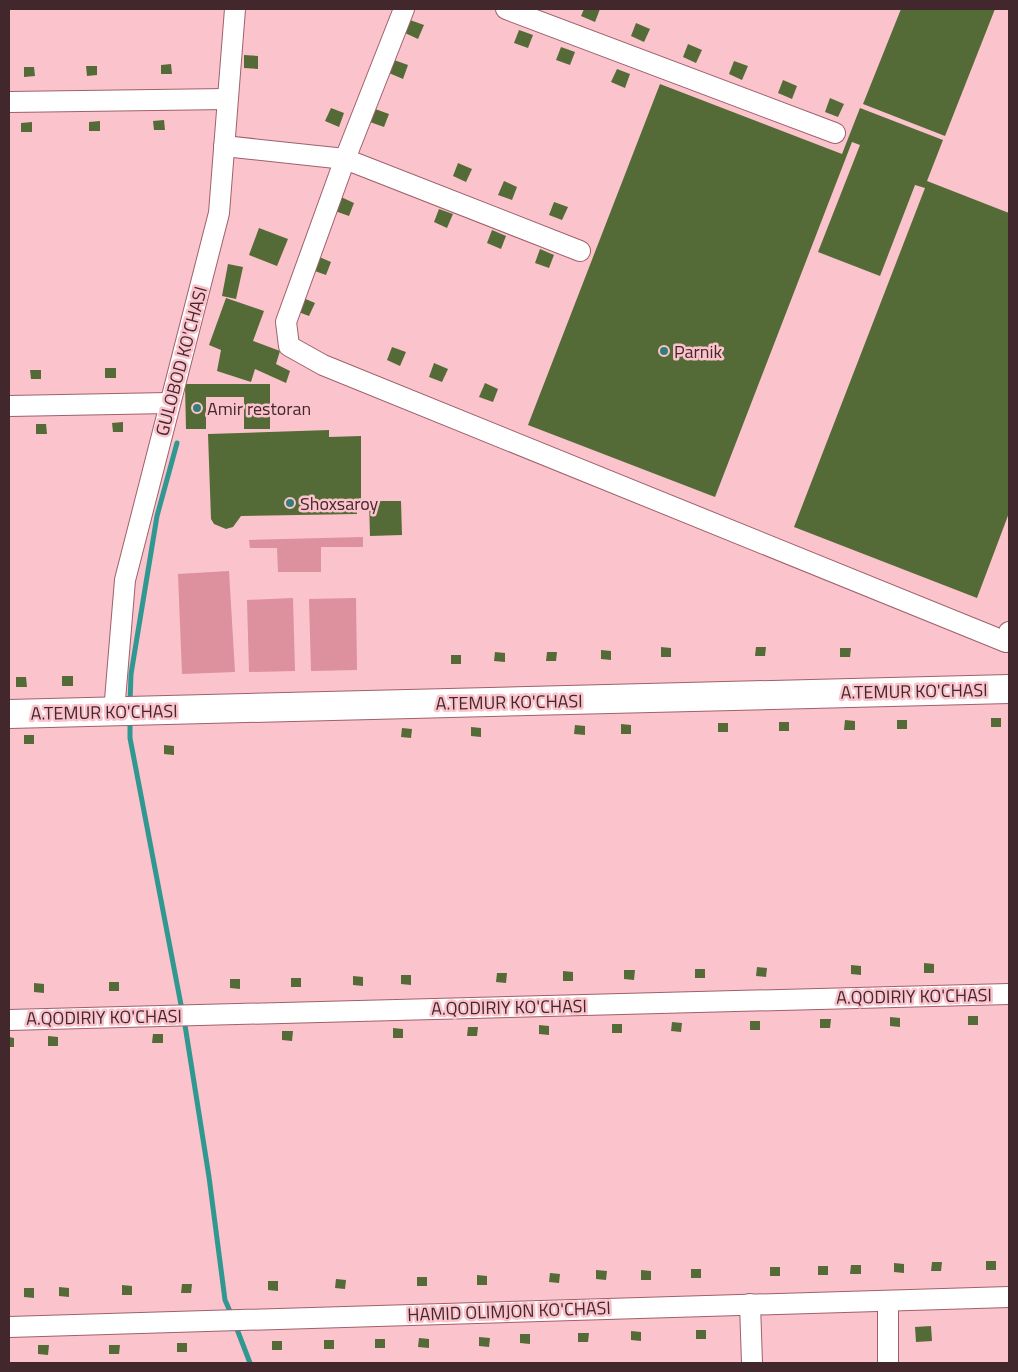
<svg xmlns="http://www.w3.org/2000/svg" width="1018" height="1372" font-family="'Titillium Web',sans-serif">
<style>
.green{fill:#dd909d}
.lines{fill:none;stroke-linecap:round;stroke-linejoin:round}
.stream{stroke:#309891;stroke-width:5}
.building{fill:#546b37}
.street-casing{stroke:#9e616b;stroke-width:22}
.secondary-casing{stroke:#9e616b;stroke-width:30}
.street{stroke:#fff;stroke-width:20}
.secondary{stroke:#fff;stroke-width:28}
.poi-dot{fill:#357d78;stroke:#fbc3cb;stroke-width:2}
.labels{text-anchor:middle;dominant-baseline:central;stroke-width:5;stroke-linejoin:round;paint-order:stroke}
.poi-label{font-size:18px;fill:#42282c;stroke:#fbc3cb;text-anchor:start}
.street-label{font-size:18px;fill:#42282c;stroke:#fbc3cb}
</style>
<rect width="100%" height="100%" fill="#fbc3cb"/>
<g class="green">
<polygon points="363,537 363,547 321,547 321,572 278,572 277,548 250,548 249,540"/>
<polygon points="229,571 235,672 182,674 178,574"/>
<polygon points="293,598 295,671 249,672 247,600"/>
<polygon points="356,598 357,670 311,671 309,599"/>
</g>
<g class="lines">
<g class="stream">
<polyline points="130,703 131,674 157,516 177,443"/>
<polyline points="130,719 130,738 182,1010"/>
<polyline points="184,1019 209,1177 225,1300 232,1316"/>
<polyline points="235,1324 250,1363"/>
</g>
</g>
<g class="building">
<polygon points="584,9 600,9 595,22 581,16"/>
<polygon points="901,9 995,9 945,136 863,104"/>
<polygon points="410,20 424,25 418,39 405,33"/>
<polygon points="636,23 650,29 644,42 631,36"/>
<polygon points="519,30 533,35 528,48 514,43"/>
<polygon points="688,44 702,50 696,63 683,57"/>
<polygon points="561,47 575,52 570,65 556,60"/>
<polygon points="244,55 258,56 258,69 244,68"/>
<polygon points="394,60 408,65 403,79 389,73"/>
<polygon points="734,61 748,66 742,80 729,74"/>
<polygon points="171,64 172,74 161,74 161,65"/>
<polygon points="86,66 97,66 97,75 87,76"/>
<polygon points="24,67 34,67 35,76 24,77"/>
<polygon points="617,69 630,74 625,88 611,82"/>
<polygon points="783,80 797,86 792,99 778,93"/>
<polygon points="660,84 842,154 860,108 943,140 927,181 1009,213 1009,513 977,598 794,527 925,188 915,185 880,276 818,252 860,145 852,142 715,497 528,425"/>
<polygon points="830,98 844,104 838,117 825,112"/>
<polygon points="331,108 344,113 339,127 325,121"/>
<polygon points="375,109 389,114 384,127 370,122"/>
<polygon points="164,120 165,130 154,130 153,121"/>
<polygon points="100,121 100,131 89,131 89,122"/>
<polygon points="32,122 32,132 21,132 21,123"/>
<polygon points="458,163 472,169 466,182 453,176"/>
<polygon points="504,181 517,187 512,200 498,195"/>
<polygon points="341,197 354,203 349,216 335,211"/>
<polygon points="554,202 568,207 562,220 549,215"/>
<polygon points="439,209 453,214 447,228 434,222"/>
<polygon points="259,228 288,239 277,266 249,255"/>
<polygon points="492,230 506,236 501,249 487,243"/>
<polygon points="540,249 554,255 549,268 535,263"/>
<polygon points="317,256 331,262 326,275 312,270"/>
<polygon points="228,264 243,267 236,299 222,296"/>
<polygon points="301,297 315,303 309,316 296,311"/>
<polygon points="226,298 264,311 253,341 280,351 276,364 290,371 286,383 255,369 251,382 217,371 221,350 209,345"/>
<polygon points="392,347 406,352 400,366 387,360"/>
<polygon points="434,363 448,369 442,382 429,377"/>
<rect x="105" y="368" width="11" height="10"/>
<polygon points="30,370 41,370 41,379 31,379"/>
<polygon points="485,383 498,389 493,402 479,397"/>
<polygon points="185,384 270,384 270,429 244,429 244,397 206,397 206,429 186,429"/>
<polygon points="123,422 123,432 113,432 112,423"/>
<polygon points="36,424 46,424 47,434 36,434"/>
<polygon points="329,430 329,437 361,436 361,507 357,507 357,514 241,516 233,527 226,529 214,524 211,519 208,434"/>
<polygon points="369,501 401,501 402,535 370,536"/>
<polygon points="661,647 671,648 671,657 661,657"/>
<polygon points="756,647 766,647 765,656 755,656"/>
<polygon points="840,648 851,648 850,657 840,657"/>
<polygon points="601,650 611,651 611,660 601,659"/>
<polygon points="495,652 505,653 505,662 494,661"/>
<polygon points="547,652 557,652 556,661 546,661"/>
<rect x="451" y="655" width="10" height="9"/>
<rect x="62" y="676" width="11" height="10"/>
<polygon points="16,677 26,677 27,687 16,687"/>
<rect x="991" y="718" width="10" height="9"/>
<polygon points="845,720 855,721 855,730 844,730"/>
<rect x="897" y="720" width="10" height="9"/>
<rect x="779" y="722" width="10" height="9"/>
<rect x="718" y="723" width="10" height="9"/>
<polygon points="621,724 631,725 631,734 621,734"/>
<polygon points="575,725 585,726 585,735 574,734"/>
<polygon points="471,727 481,728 481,737 471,736"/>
<polygon points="402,728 412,729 411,738 401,737"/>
<rect x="24" y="735" width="10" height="9"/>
<polygon points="164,745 174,746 174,755 164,754"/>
<polygon points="924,963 934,964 934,973 924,973"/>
<polygon points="851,965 861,966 861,975 851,974"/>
<polygon points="757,967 767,968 766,977 756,976"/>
<rect x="695" y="969" width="10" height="9"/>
<polygon points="624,970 635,970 634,980 624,979"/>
<polygon points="563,971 573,972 573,981 563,981"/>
<polygon points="497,973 507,973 506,983 496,982"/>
<polygon points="401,975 411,975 411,985 401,984"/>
<polygon points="353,976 363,977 363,986 353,985"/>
<rect x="291" y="978" width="10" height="9"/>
<polygon points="230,979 240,979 240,989 230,988"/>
<rect x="109" y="982" width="10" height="9"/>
<polygon points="34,983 44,984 44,993 34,992"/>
<rect x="968" y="1016" width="10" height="9"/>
<polygon points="890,1017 900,1018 900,1027 890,1026"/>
<polygon points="820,1019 831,1019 830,1028 820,1028"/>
<rect x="750" y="1021" width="10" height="9"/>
<polygon points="672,1022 682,1023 681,1032 671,1031"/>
<rect x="612" y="1024" width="10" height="9"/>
<polygon points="539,1025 549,1026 549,1035 539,1034"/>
<polygon points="468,1027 478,1027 477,1036 467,1036"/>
<polygon points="393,1028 403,1029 403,1038 393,1038"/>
<polygon points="282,1031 293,1031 292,1041 282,1040"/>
<polygon points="153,1034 163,1034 163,1043 152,1043"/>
<polygon points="48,1036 58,1037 58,1046 48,1046"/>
<polygon points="9,1037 14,1038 14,1047 9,1047"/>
<rect x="986" y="1261" width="10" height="9"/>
<polygon points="932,1262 942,1262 941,1271 931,1271"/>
<polygon points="894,1263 904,1264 904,1273 894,1272"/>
<polygon points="851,1265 861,1265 861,1274 850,1274"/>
<rect x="818" y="1266" width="10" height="9"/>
<rect x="770" y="1267" width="10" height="9"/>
<rect x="691" y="1269" width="10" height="9"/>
<polygon points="596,1270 607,1271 606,1280 596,1279"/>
<polygon points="641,1270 651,1271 651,1280 641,1280"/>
<polygon points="550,1273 560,1274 559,1283 549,1282"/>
<polygon points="477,1275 487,1276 487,1285 477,1285"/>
<rect x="417" y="1277" width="10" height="9"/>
<polygon points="336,1279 346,1280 345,1289 335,1288"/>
<polygon points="268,1281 278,1281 278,1291 268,1290"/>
<polygon points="182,1284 192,1284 191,1293 181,1293"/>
<polygon points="122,1285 132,1286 132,1295 122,1295"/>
<polygon points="59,1287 69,1288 69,1297 59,1296"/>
<polygon points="24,1288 34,1288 34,1298 24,1297"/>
<polygon points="931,1326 932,1341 916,1342 915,1327"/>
<rect x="696" y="1330" width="10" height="9"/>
<polygon points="631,1331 641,1332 641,1341 631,1340"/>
<polygon points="578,1333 589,1333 588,1342 578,1342"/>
<polygon points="520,1334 530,1334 530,1344 520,1343"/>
<polygon points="479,1337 490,1338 489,1347 479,1346"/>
<polygon points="419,1338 429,1339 429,1348 418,1347"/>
<rect x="375" y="1339" width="10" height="9"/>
<rect x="324" y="1340" width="10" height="9"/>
<rect x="272" y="1341" width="10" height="9"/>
<rect x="177" y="1343" width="10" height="9"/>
<polygon points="38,1345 49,1345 48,1355 38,1354"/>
<polygon points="109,1345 120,1345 119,1354 109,1354"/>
</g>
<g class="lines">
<g class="street-casing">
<g id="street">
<polyline points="404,9 345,159 286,322 289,346 323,365 1006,642 1009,632"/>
<polyline points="506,9 835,133"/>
<polyline points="9,102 227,99"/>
<polyline points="224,146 345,159 580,251"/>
<polyline points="9,406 169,403"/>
<polyline points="114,712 125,580 219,213 235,9"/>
<polyline points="9,1020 1009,994"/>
<polyline points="888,1301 888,1363"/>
<polyline points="750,1304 752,1363"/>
<polyline points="9,1327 1009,1297"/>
</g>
</g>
<g class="secondary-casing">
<polyline id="secondary" points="9,714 1009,689"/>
</g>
<use href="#street" class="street"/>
<use href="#secondary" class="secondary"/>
</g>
<g class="poi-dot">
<circle cx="664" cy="351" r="5"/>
<circle cx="197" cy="408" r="5"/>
<circle cx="290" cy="503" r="5"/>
</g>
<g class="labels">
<g class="poi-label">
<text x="674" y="351">Parnik</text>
<text x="207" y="408">Amir restoran</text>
<text x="300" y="503">Shoxsaroy</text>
</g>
<g class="street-label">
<text transform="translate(181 361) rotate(-75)">GULOBOD KO'CHASI</text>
<text transform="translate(914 691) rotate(-1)">A.TEMUR KO'CHASI</text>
<text transform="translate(509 702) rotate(-1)">A.TEMUR KO'CHASI</text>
<text transform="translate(104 712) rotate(-1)">A.TEMUR KO'CHASI</text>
<text transform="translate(914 996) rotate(-1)">A.QODIRIY KO'CHASI</text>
<text transform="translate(509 1007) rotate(-1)">A.QODIRIY KO'CHASI</text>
<text transform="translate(104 1017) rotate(-1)">A.QODIRIY KO'CHASI</text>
<text transform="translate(509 1311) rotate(-2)">HAMID OLIMJON KO'CHASI</text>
</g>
</g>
<rect width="1018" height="1372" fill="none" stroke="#42282c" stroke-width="20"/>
</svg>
